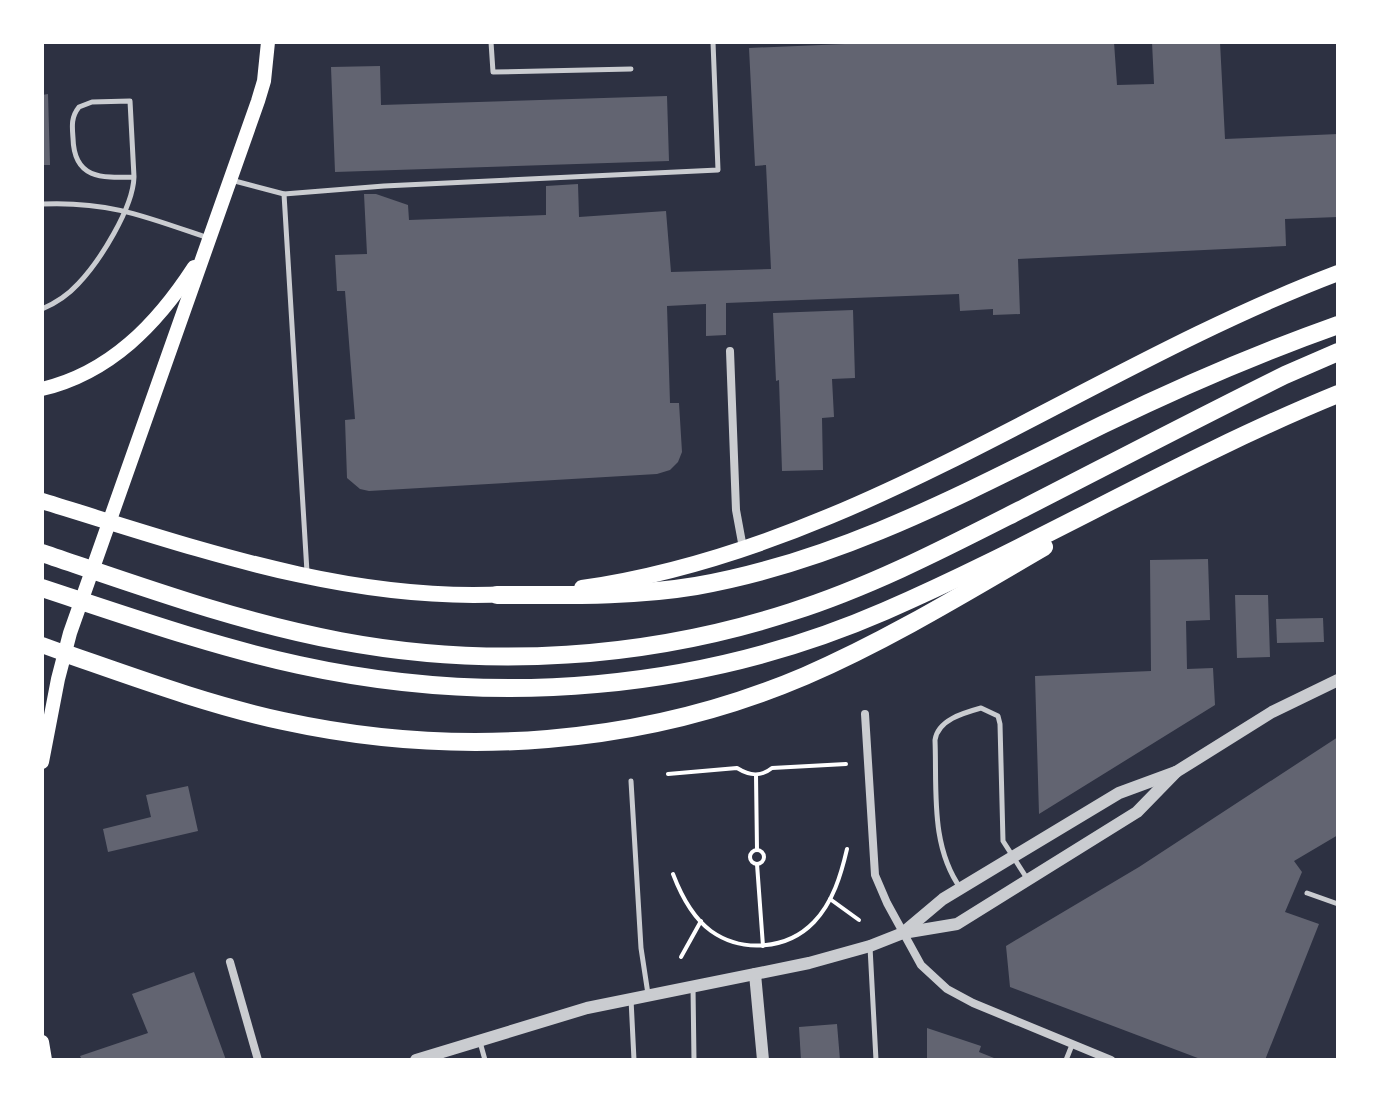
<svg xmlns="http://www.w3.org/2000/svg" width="1380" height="1102" font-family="'Noto Sans',sans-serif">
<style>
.building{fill:#626471}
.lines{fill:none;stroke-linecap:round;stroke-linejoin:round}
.path{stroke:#fff;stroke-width:4}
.service{stroke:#caccd0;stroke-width:5}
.minor{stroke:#caccd0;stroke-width:8}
.tertiary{stroke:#caccd0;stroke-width:12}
.secondary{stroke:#fff;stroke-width:14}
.primary{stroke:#fff;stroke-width:16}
.motorway{stroke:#fff;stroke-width:18}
</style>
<rect width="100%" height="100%" fill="#2d3142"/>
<g class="building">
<polygon points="892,42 1114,42 1117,85 1154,84 1152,42 1220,42 1225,139 1338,134 1338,217 1285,219 1286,246 1018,259 1020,314 993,315 993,309 960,311 959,294 726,303 726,335 706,336 706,304 667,306 670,403 679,403 682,452 678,462 670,470 657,474 369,491 360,489 347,478 345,420 355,419 345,291 337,291 335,255 367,254 364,194 376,194 408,205 409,220 546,215 546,186 578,184 579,217 666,211 671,272 771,269 766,165 755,166 749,48"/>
<polygon points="380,66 381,105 667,96 669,161 335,172 331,67"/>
<polygon points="48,94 50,165 42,165 42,95"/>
<polygon points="853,310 855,378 832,379 834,417 822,418 823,470 782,471 779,380 776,381 773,313"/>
<polygon points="1208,559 1210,620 1186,621 1187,669 1213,668 1215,705 1039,814 1035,676 1151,671 1150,560"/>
<polygon points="1235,595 1268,595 1270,657 1237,658"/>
<polygon points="1323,618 1324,642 1277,643 1276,619"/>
<polygon points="1338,737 1338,835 1294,861 1302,872 1285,912 1319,924 1265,1060 1203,1060 1010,987 1006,946 1139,867"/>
<polygon points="188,786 198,831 108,852 103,829 151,817 146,795"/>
<polygon points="194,972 226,1060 82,1060 80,1056 148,1033 132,994"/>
<polygon points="837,1024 840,1060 801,1060 799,1027"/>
<polygon points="927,1028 981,1046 979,1052 999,1060 927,1060"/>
</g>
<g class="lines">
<g class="path">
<path d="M668,774L737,768C750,776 761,777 772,768L846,764"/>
<polyline points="756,775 757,850"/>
<circle cx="757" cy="857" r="7"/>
<polyline points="757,864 763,946"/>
<path d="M673,874C681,895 692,917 711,931C742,953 787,950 814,922C833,902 841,875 847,849"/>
<polyline points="830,899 859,920"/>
<polyline points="681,957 701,921"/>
</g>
<g class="service">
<polyline points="491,42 493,72 631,69"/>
<polyline points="231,180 284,194 384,186 718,170 713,42"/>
<polyline points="284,194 307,572"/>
<path d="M42,204C109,201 147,217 208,238"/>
<path d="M42,309C56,303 68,295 78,284C100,261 133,208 134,177L130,101L92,102L79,107C71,117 72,126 73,138C74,179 101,178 134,177"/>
<polyline points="631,781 641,948 648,994"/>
<path d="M961,889C930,846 937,790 935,740C938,720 963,713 981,708L998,716L1000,724L1003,841L1028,880"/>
<polyline points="1307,893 1338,904"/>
<polyline points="870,947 876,1060"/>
<polyline points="693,987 694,1060"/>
<polyline points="631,999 634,1060"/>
<polyline points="480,1042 485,1060"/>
<polyline points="1066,1060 1072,1045"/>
</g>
<g class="minor">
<polyline points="730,351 736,510 743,548"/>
<polyline points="865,714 875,875 887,903 921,965 947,989 973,1003 1111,1060"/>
<polyline points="230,962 258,1060"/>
</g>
<g class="tertiary">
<polyline points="905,931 943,899 1119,793 1176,772 1272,712 1338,680"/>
<polyline points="755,974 763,1060"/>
<polyline points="416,1060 587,1008 809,963 870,946 903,933 957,924 1137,812 1176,772"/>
</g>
<g class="secondary">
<path d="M42,389C110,373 157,324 194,267"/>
<polyline points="42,762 58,679 70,633 258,101 264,81 268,42"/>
<polyline points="42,1042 45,1060"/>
</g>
<g class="primary">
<path d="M42,501C193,547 347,603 507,594"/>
<path d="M582,588C859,548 1082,370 1338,273"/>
<polyline points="42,645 64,653"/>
</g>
<g class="motorway">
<path d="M42,553C140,586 238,622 340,641C489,669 646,659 791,612C873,586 949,546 1026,507C1112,463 1198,418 1285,375L1338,352"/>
<path d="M42,588C127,616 212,646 299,665C495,708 701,691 885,611C1039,544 1183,457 1338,394"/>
<path d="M497,595C563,595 630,597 696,586C844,560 972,489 1104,424C1180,387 1259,353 1338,325"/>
<path d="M64,653C136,678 209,705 283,721C457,759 641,746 805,676C888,640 965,593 1044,547"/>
</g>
</g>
<rect width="1380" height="1102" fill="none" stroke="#ffffff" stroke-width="88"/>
</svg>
